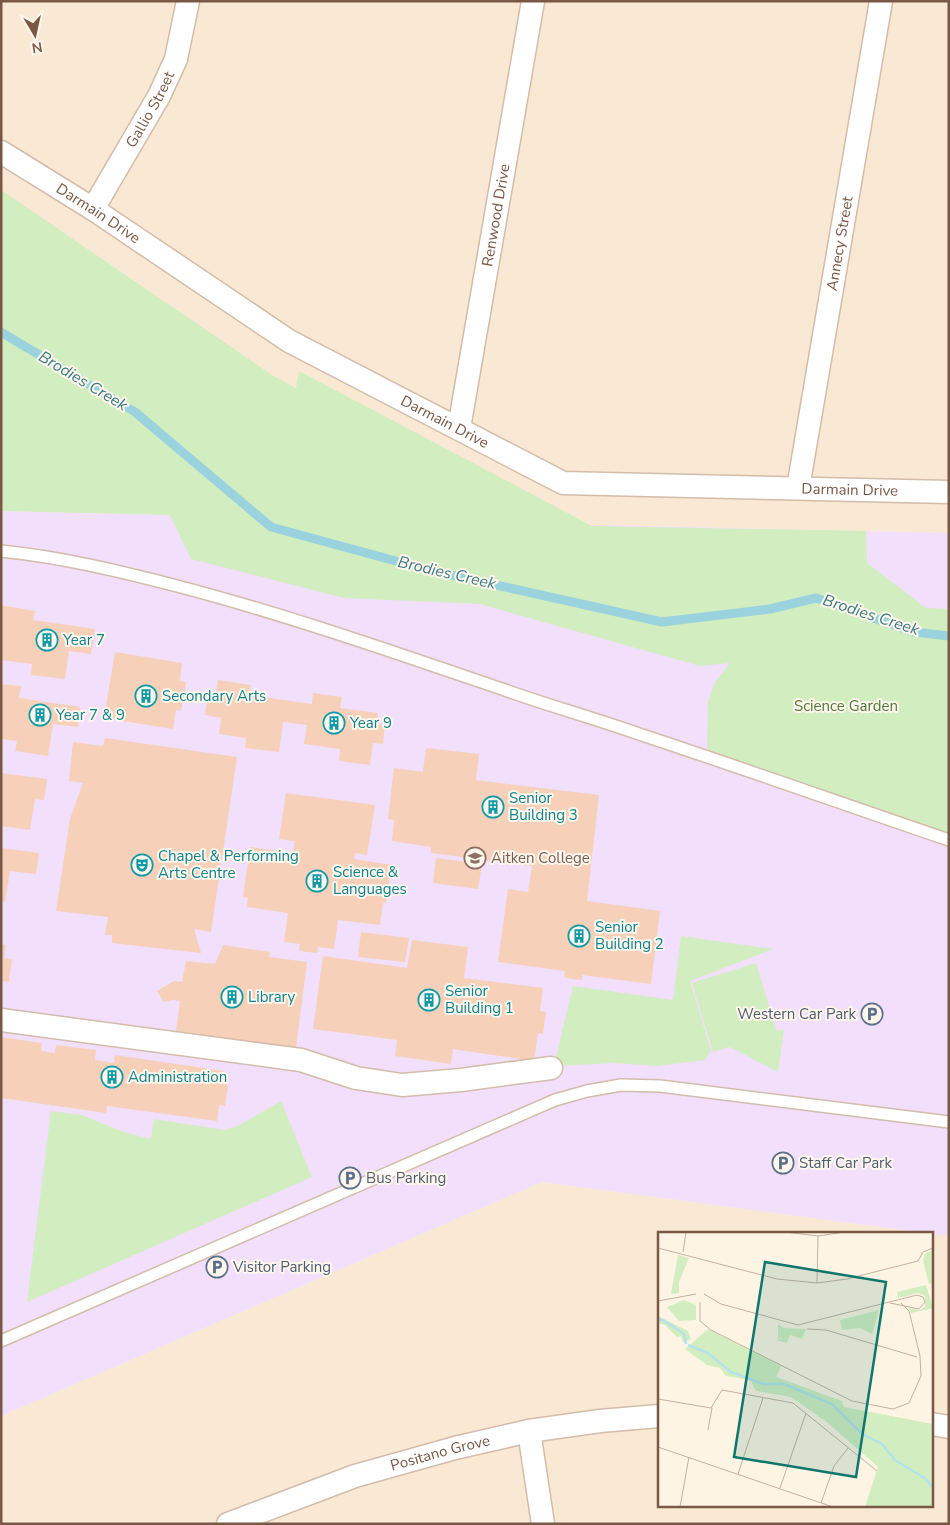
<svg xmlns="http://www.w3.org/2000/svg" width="950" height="1525" font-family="'Nunito Sans',sans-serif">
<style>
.residential{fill:#f9e8d3;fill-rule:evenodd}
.education{fill:#f1dffb}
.green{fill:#d2edc0}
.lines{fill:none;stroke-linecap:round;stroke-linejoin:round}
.stream{stroke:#9ad2dd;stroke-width:9}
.building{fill:#f6d0b8}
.lane-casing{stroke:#d3bcaa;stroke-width:14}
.street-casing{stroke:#d3bcaa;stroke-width:25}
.lane{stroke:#fff;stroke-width:11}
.street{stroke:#fff;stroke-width:22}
.labels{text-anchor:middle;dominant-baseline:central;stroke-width:4;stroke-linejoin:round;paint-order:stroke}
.street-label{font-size:15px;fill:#795846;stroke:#fff7eb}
.culture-label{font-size:15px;fill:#0d838f;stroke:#fff7eb;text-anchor:start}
.park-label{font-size:15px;fill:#4d7a3b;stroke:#fff7eb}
.education-label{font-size:15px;fill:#785e54;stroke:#fff7eb;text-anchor:start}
.service-label{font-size:15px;fill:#4e5e75;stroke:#fff7eb;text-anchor:start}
.water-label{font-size:16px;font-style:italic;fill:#3b7b87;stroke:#fff7eb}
.inset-river{fill:none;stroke:#b5e2ea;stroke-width:2.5}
.inset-road{fill:none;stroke:#c5b19f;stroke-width:1}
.view{fill:#0f766e;fill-opacity:0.15;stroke:#0f766e;stroke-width:2.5}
.inset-edge{fill:none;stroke:#795846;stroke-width:2.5}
</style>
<rect width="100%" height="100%" fill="#fef4e3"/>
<g class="residential">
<polygon points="1,1 949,1 949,533 1,511"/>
<path d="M542,1182L949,1236V1524H1V1416ZM659,1234H931V1506H659Z"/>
</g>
<polygon class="education" points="1,511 949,533 949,1236 542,1182 1,1416"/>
<g class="green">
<polygon points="1,190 275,377 296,388 299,371 592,526 866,531 867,563 926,608 949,609 949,840 707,757 708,702 715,682 730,663 700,666 480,604 344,598 191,559 170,515 1,511"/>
<polygon points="681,936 773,949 690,981 711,1051 705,1060 657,1066 615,1063 554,1066 573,986 673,1000"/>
<polygon points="756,963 777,1031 784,1029 778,1072 730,1047 713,1052 692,983"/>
<polygon points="281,1101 312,1177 27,1302 51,1111 81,1115 124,1132 151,1139 154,1119 224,1130 238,1126"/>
</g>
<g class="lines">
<polyline class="stream" points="1,332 135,412 271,527 429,570 662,622 770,609 816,598 914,632 949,636"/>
</g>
<g class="building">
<polygon points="1,605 35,611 33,620 95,629 91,654 69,651 65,679 31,675 32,664 1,660"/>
<polygon points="115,652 182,663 180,681 186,682 181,711 176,710 173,729 104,718"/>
<polygon points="218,680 251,685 249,695 312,704 313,693 342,697 340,708 378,713 377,724 385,725 383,744 373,743 370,765 339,761 340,749 304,744 307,725 283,722 279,752 245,748 246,738 219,734 221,718 205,715 207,700 215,701"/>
<polygon points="1,684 21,686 19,698 80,707 78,727 53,724 48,756 15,751 17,741 1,739"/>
<polygon points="105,738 237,757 211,932 194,929 201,953 112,943 112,935 105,935 108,917 56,911 70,819 83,783 69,781 73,742 103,746"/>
<polygon points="426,748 479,754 476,780 599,795 587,901 660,911 651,984 582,975 582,980 572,979 564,977 565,971 498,962 508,889 528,892 532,866 431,853 431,847 392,841 394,820 388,819 394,768 423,772"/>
<polygon points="1,773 47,779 44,800 35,799 30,830 1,826"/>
<polygon points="286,793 375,805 367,855 355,853 354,859 392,865 386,903 383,903 380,925 338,920 334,949 318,947 317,953 299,951 300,944 284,942 288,913 247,907 248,898 243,897 250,847 293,853 295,841 279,839"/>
<polygon points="1,848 39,853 36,874 10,871 5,902 1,901"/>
<polygon points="436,858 482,864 478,889 433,883"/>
<polygon points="361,932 409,938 405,962 358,957"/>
<polygon points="412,940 468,947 464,978 543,988 540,1011 546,1012 543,1034 538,1033 534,1061 453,1049 451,1064 395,1056 397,1040 313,1029 323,956 407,968"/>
<polygon points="1,944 6,945 4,958 12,959 9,982 1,981"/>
<polygon points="223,945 270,952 269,957 307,962 296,1048 176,1031 180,1001 173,1000 164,1002 157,991 174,981 182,982 186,961 215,964"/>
<polygon points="1,1037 42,1043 41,1051 55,1053 56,1045 96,1050 95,1060 114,1063 115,1055 224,1071 222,1084 228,1085 225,1106 219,1105 217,1121 107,1106 106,1113 1,1098"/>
</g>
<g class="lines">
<g class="lane-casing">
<g id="lane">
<path d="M1,551C61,557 119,571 177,586C288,615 396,653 505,690C550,706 597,719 642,735C745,769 846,805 949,840"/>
<polyline points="1,1341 555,1100 587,1091 621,1085 660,1086 949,1122"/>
</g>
</g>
<g class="street-casing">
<g id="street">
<path id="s1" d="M1,152L93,209L289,341L563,483L949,492"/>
<path id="s2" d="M93,209L159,96L176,59L188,1"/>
<path id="s3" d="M459,428L533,1"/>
<path id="s4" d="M798,488L881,1"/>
<polyline points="1,1020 301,1060 356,1078 402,1085 461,1080 551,1068"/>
<polyline points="931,1424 949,1427"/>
<polyline points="529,1431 543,1524"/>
<path id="s5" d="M228,1524L355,1476L455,1448L529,1431L600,1421L659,1416"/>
</g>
</g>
<use href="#lane" class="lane"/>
<use href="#street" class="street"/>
</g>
<defs>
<g id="building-ring" transform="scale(1.125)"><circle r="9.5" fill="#fff7eb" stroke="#0f9aa8" stroke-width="1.5"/><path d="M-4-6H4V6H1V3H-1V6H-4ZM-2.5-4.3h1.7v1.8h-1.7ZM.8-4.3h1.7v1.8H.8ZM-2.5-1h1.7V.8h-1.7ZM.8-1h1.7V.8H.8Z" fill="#0f9aa8"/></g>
<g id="school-ring" transform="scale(1.125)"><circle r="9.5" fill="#fff7eb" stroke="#8d6e63" stroke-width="1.5"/><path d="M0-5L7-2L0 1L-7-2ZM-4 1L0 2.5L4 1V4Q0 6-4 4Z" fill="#8d6e63"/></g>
<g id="theatre-ring" transform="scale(1.125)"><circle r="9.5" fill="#fff7eb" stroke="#0f9aa8" stroke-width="1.5"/><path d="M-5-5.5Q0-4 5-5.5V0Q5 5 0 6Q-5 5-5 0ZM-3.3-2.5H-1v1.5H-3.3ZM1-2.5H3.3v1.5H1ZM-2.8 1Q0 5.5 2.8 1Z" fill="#0f9aa8"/></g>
<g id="parking-ring" transform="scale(1.125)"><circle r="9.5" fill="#fff7eb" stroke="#5c6f8a" stroke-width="1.5"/><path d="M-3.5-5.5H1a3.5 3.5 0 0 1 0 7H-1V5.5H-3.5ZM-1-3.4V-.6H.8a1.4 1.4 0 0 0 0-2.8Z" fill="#5c6f8a"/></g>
</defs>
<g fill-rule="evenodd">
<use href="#building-ring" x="47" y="640"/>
<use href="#building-ring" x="146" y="696"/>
<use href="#building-ring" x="40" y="715"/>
<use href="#building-ring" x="334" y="723"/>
<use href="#building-ring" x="493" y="807"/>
<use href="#school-ring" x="475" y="858"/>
<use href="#theatre-ring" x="142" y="865"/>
<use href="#building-ring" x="317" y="881"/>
<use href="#building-ring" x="579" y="936"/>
<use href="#building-ring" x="232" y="997"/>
<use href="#building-ring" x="429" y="1000"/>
<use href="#parking-ring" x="872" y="1014"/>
<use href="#building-ring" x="112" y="1077"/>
<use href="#parking-ring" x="783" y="1163"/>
<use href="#parking-ring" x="350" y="1178"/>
<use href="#parking-ring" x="217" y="1267"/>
</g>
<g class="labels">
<g class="street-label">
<text stroke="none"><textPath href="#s2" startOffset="115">Gallio Street</textPath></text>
<text stroke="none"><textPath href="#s1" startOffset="115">Darmain Drive</textPath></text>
<text stroke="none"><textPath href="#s3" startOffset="216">Renwood Drive</textPath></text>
<text stroke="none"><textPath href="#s4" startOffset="248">Annecy Street</textPath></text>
<text stroke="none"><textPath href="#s1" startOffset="520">Darmain Drive</textPath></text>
<text stroke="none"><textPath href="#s1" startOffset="940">Darmain Drive</textPath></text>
<text stroke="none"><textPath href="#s5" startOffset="224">Positano Grove</textPath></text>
</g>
<g class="culture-label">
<text x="63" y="640">Year 7</text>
<text x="162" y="696">Secondary Arts</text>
<text x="56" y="715">Year 7 &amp; 9</text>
<text x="350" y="723">Year 9</text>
<text x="509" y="798">Senior<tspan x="509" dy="17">Building 3</tspan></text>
<text x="158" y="856">Chapel &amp; Performing<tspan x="158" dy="17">Arts Centre</tspan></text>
<text x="333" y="872">Science &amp;<tspan x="333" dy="17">Languages</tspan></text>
<text x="595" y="927">Senior<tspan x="595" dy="17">Building 2</tspan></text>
<text x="445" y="991">Senior<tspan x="445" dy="17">Building 1</tspan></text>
<text x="248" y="997">Library</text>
<text x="128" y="1077">Administration</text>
</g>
<g class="park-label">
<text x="846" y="706">Science Garden</text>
</g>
<g class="education-label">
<text x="491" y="858">Aitken College</text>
</g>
<g class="service-label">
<text x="856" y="1014" text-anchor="end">Western Car Park</text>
<text x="799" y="1163">Staff Car Park</text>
<text x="366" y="1178">Bus Parking</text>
<text x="233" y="1267">Visitor Parking</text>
</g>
<g class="water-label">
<text transform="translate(83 381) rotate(31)">Brodies Creek</text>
<text transform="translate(447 573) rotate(13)">Brodies Creek</text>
<text transform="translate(871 615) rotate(18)">Brodies Creek</text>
</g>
</g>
<g transform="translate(658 1232)">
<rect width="275" height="275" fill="#fef4e3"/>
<path d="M275,18V51L271,52L265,29L267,22ZM20,23L31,26L21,50V61L13,62ZM268,53L275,76L253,81L251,76L261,78L267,75V64L260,61L240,66L239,60ZM26,68L38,73V88L21,89L9,75ZM221,78L214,102L202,96L184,98L182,88ZM0,84L30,99L33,107L25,110L23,104L19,105L7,93L0,91ZM120,92L126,96L148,97L144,107L132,103L129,111L118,108L124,106H120ZM50,97L123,134L118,145L184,169L186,175L275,192V275H207L220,235L170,191L133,165L98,159L92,148L68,144L62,136L49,133L27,117Z" fill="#d2edc0"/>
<path class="inset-river" d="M0,88H5L26,102L28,112M30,113L50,121L73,140L105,152H126L174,172L204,202L224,212L237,228L268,247L275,256"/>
<path class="inset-road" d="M127,0L160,4L187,0M0,16L119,47L159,51L189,47L260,29L265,20L275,16M25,20L28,0M159,51L160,4M46,62L63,72L140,93L259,63L265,65L267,70L261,77L232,71M0,69L38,62M42,70V89L53,98L194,169L235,177L251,171L263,144L262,124L251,79L243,71M149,97L168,98L259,125M0,167L53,176L64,158L135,171L219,239M50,198L54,176M0,215L175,275M80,242L105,166M122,256L148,181M163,271L176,234L190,216M22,275L31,225"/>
<path class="view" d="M107,30L228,50L198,245L76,225Z"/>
<rect width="275" height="275" class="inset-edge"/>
</g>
<rect width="950" height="1525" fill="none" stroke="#795846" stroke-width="5"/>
<g transform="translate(35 35) rotate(171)" stroke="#fff7eb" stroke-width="4" paint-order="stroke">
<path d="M0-4L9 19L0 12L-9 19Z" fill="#795846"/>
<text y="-8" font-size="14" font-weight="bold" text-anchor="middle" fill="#795846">N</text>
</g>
</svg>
